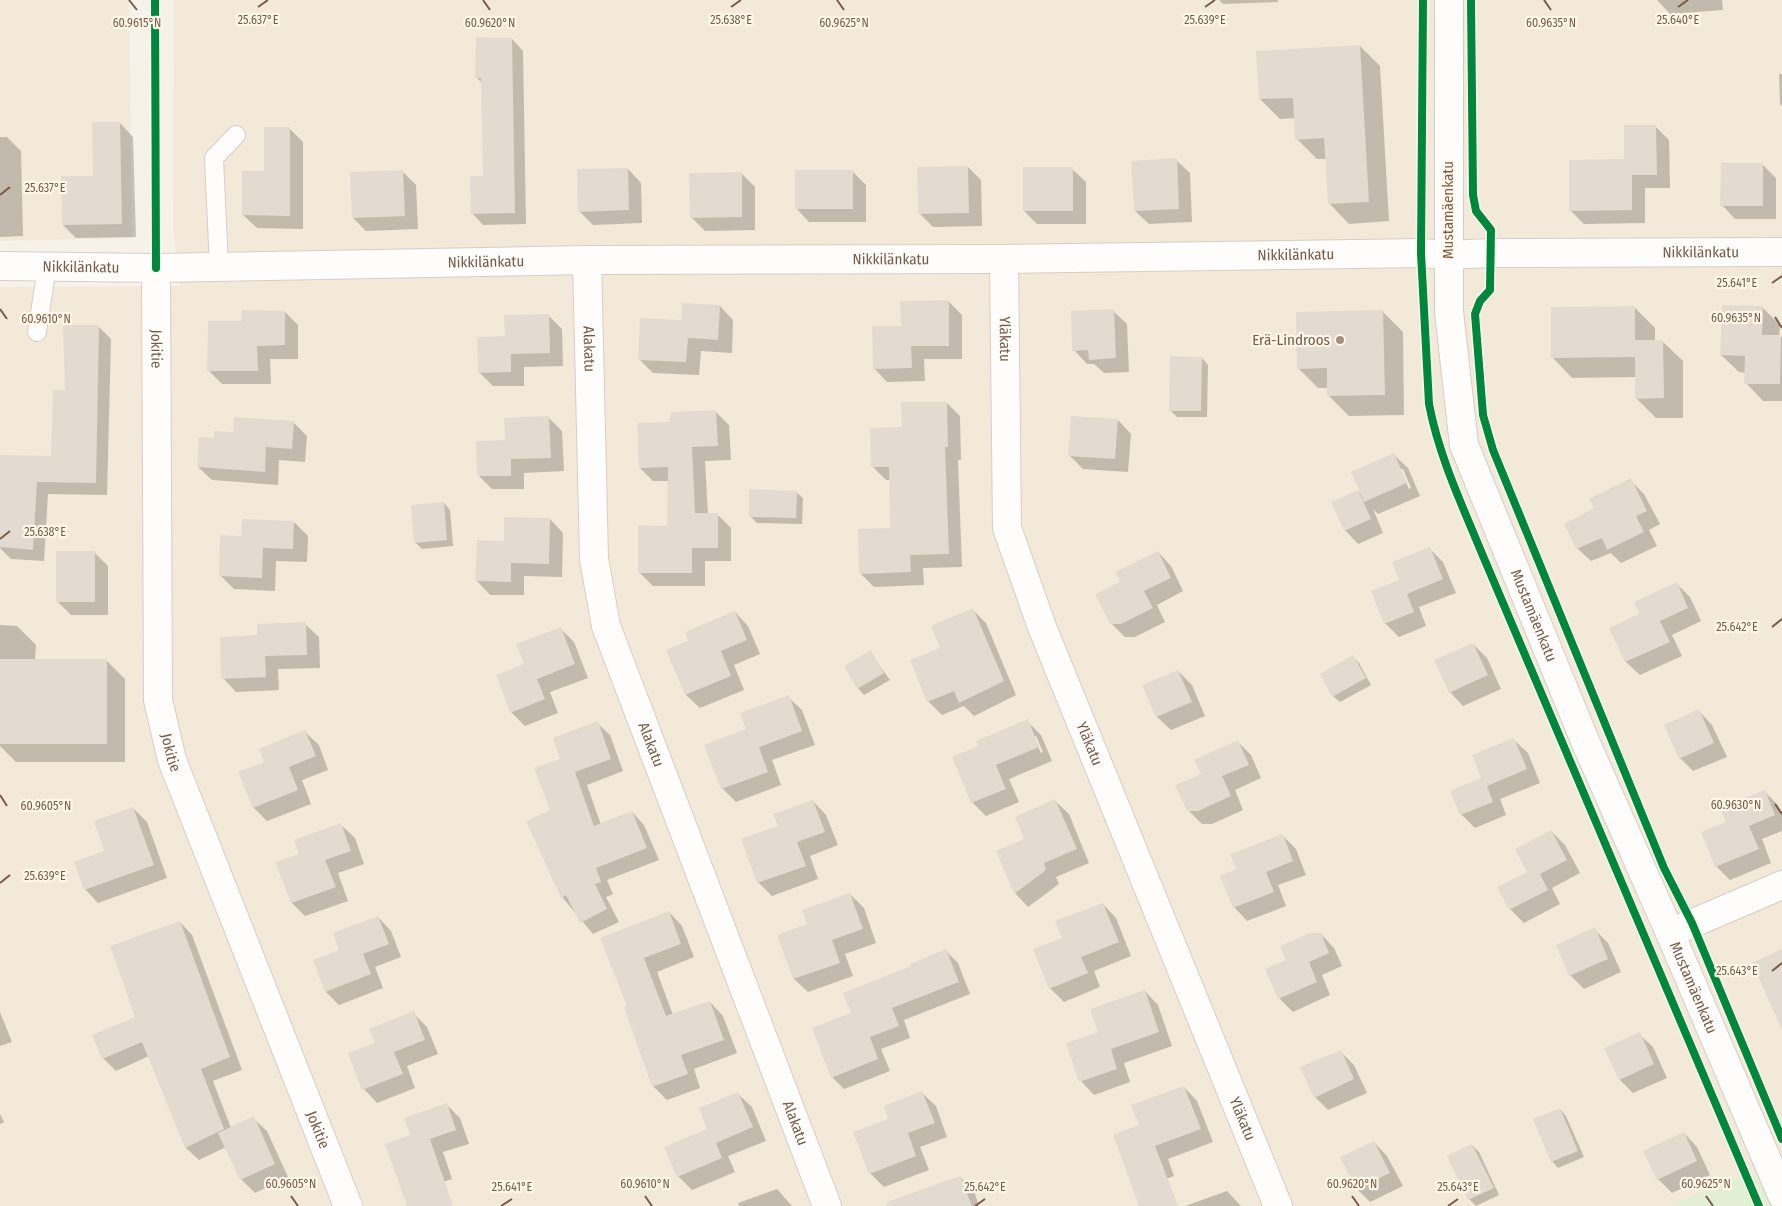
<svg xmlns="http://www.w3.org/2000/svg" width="1782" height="1206" font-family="'Fira Sans Condensed',sans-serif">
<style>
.residential{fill:#f3e9d9}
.green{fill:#e2efd3}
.shadow{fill:#0003;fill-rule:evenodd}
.building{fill:#e4dbd0}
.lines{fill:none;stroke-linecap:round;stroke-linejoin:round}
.lane-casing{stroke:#d6cec6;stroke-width:20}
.street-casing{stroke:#d6cec6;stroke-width:30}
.lane{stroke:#fefdfc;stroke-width:18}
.street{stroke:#fefdfc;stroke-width:28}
.cycleway-casing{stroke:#fff8ea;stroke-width:11}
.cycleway{stroke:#00873e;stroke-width:8}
.ticks{fill:none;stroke:#775b47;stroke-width:2}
.poi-dot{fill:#a49080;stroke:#fff8ea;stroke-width:2}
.labels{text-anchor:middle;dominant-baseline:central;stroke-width:4.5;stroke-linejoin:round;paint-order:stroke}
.street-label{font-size:15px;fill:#775b47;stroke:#fff8ea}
.poi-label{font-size:15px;fill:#775b47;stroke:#fff8ea;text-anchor:end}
.ticks-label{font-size:12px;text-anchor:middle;fill:#775b47;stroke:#fff8ea;stroke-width:4.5;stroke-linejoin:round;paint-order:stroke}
</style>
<rect width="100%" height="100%" fill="#f7f2e9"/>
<g class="residential">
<polygon points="0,0 129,0 132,238 0,241"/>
<polygon points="174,0 1782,0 1782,1157 1670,1206 0,1206 0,287 180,286 173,229"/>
</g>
<polygon class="green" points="1782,1157 1782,1206 1670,1206"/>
<g class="shadow">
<polygon points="1219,0 1278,0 1278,2 1223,4"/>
<polygon points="1657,0 1722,0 1723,10 1670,14"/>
<polygon points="512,39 523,51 526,224 483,225 472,213 484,177 483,84 477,78"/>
<polygon points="1360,46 1380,66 1389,221 1349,224 1329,203 1326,159 1317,159 1297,139 1296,118 1280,119 1260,99"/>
<polygon points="1779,74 1782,74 1782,106 1780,104"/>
<polygon points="120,123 133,137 136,237 76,238 63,225 94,177"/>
<polygon points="1655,126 1669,140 1670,188 1645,188 1645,223 1584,224 1571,211 1626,161"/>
<polygon points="289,128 303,142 303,229 257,228 243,215"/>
<polygon points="0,137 7,137 21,151 23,236 0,237"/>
<polygon points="1176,160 1190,173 1192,222 1149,224 1135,211"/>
<polygon points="1762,164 1776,178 1776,219 1735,219 1722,205"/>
<polygon points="968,167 981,180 982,226 933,227 919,213"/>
<polygon points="628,169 641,183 642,223 593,225 579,211"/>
<polygon points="1072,169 1086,182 1086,224 1037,224 1024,211"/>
<polygon points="402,171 416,185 418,229 366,231 353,218"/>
<polygon points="853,172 866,185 866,222 809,222 796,208"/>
<polygon points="741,173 755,187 755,230 705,231 691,217"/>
<polygon points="948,301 962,315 962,359 924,359 925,381 887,382 874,368 902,327"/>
<polygon points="720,306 733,320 732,353 701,351 699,375 653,373 639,359 683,321"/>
<polygon points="1634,307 1655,328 1655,341 1662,341 1683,361 1683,418 1656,418 1636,398 1636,377 1572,378 1552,357"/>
<polygon points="1762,307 1780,325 1779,337 1782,337 1782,401 1763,401 1746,383 1746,373 1739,372 1721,355"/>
<polygon points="1113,311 1127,324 1129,372 1104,373 1094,364 1087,364 1074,350"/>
<polygon points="285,312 298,325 298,359 270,359 271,384 222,384 209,371 242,323"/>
<polygon points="1383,312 1403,332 1404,415 1349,416 1329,396 1329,388 1318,388 1298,368"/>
<polygon points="549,316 562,329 563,366 524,367 524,386 493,386 479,372 506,338"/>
<polygon points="99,327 111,339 107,495 48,494 44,561 11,559 0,548 0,457 53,457 66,391"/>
<polygon points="1202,358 1208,365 1207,417 1177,417 1170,410"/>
<polygon points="947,403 960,416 961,460 958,460 962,567 923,568 924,585 874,587 860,573 892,530 891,480 886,480 872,466 903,428"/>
<polygon points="716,412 729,425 731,460 705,461 708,514 717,514 731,528 731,561 705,561 705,586 653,586 639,572 668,527 669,481 653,481 640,468 670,423"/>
<polygon points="549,418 562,431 564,471 524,473 524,489 492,489 479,476 506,441"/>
<polygon points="1118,420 1131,434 1128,472 1083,469 1069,455"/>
<polygon points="293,422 307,436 305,462 279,460 278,485 212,480 198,467 215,440 234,434"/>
<path d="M1394,455L1408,468L1420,496L1378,514L1373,509L1383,533L1358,544L1345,530L1358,491L1363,496ZM1400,469H1403L1411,488L1409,489Z"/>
<polygon points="1630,480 1644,494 1660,524 1649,530 1657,546 1621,563 1611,553 1591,561 1577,548 1596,509"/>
<polygon points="796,492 803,498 802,524 757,523 750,516"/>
<polygon points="444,503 450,510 453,546 422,549 415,542"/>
<polygon points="550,519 563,533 562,577 524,576 524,595 490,595 477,581"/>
<polygon points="294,522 308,536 307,562 276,561 275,591 234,589 220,575 242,538"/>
<polygon points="1430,549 1443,562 1456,593 1419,607 1426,626 1399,637 1385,623 1401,581"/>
<polygon points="94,552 108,566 108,615 71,615 57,601"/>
<polygon points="1158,552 1171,566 1183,591 1157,605 1165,622 1135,637 1125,637 1111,623 1121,583"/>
<polygon points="1676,583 1690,597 1701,621 1672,635 1682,656 1640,675 1626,662 1611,628 1641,614"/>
<polygon points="973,610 986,623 1016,695 974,716 964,706 942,715 928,701 942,648"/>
<polygon points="735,612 748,626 760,654 734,665 744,690 700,708 686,695 667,651 690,641"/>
<polygon points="305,624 319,637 320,668 278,669 279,690 236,692 223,678 258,636"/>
<polygon points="0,625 17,626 36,645 35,660 106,660 125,679 125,762 16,762 0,746"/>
<polygon points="560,628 574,642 588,678 550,692 558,713 525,726 511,712 525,665"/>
<polygon points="1473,644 1487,658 1501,689 1463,706 1450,692"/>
<polygon points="870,652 890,680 864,695 858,688"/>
<polygon points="1353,657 1359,663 1371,685 1340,702 1333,696"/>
<polygon points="1178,671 1192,685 1205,716 1171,730 1157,717 1144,686"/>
<polygon points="788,697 802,710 815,745 772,760 781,785 736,802 722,788 747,730"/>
<polygon points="1699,711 1712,725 1727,757 1693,771 1680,758"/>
<path d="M1027,721L1041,735L1052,761L1009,779L1019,802L986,816L972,802L980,747ZM1033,736H1036L1043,752L1041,753Z"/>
<polygon points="597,723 610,735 623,771 587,785 601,825 632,812 644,825 659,860 607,880 613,894 606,897 619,922 593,934 562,897 551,810 562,759"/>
<polygon points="305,732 319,745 328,770 302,780 311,804 267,821 254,808 266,763"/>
<polygon points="1514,740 1528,753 1540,783 1500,799 1506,815 1475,828 1461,814 1483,779"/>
<polygon points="1238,742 1251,755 1261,778 1235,790 1243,810 1212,824 1202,824 1188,810 1202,774"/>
<polygon points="1764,791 1778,805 1782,815 1782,831 1762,839 1771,863 1730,880 1716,866 1728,823"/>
<polygon points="813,801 826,815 838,845 810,856 818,879 772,896 758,882 779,827"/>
<polygon points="1055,801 1069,814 1089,863 1056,877 1059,884 1028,907 1015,893 1026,840"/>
<polygon points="133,808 147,822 167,878 98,903 85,889"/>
<polygon points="341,825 355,838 364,864 338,873 348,901 305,916 292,903 277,863 301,854"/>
<polygon points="1551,831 1565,845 1580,873 1552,888 1560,904 1524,923 1510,909"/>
<polygon points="1283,836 1296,849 1306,875 1278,885 1286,906 1247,921 1234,907 1238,870"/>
<polygon points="850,894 864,908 876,943 845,954 853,976 808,992 794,979 778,936 809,925"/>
<polygon points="1103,904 1116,918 1131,956 1094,971 1100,987 1064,1002 1050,988 1063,938"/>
<polygon points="669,912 682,926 694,957 657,972 673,1015 710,1002 723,1016 737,1053 694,1069 700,1088 667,1100 653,1086 629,1007 602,939"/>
<polygon points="378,917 391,931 401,957 375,967 383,988 339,1005 326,992 341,950"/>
<polygon points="180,922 192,935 242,1070 213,1081 231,1128 253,1118 267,1131 288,1177 255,1193 241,1179 226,1147 199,1160 186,1148 149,1056 116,1071 103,1058 136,1017"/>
<polygon points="1594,929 1608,943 1621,972 1584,989 1570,975"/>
<polygon points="1321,934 1334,948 1342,966 1322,975 1330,995 1293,1012 1279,998 1288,960"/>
<polygon points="946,951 958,963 970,994 904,1020 910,1038 881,1049 890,1071 844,1089 832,1077 913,967"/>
<polygon points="1145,991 1158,1005 1172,1046 1124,1063 1130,1082 1094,1095 1081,1081 1100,1033"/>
<polygon points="0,1012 12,1042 0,1046"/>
<polygon points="413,1013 427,1027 438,1054 407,1066 415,1088 377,1103 364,1089 376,1043"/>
<polygon points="1639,1034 1653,1047 1667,1078 1633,1093 1620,1080 1606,1049"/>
<polygon points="1340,1051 1354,1065 1367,1093 1328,1110 1315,1097"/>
<polygon points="1184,1087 1197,1101 1213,1142 1168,1159 1174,1176 1142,1188 1140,1126"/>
<polygon points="922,1093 936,1106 947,1137 920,1147 929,1170 884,1187 870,1173 890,1120"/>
<polygon points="738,1094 752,1107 766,1141 728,1156 735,1172 692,1190 678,1176 708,1130"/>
<polygon points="447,1105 460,1118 469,1144 443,1152 452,1179 413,1192 411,1136"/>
<polygon points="1560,1109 1566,1116 1584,1157 1558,1168 1552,1161"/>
<polygon points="0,1114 4,1122 0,1124"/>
<polygon points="1684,1133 1697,1147 1710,1175 1672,1193 1658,1179"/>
<polygon points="1374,1142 1387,1156 1403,1186 1370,1202 1357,1189 1342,1158"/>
<polygon points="1472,1145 1479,1152 1499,1195 1476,1206 1469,1199 1448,1157"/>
<polygon points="960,1177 974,1191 979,1206 925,1206"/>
<polygon points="777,1189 792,1206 739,1206 738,1203"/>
<polygon points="1227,1191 1241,1206 1185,1206"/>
</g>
<g class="building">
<polygon points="476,37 512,38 515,213 471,214 470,176 483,176 481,78 475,78"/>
<polygon points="1360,45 1369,202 1328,204 1324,138 1295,140 1293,98 1259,99 1256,51"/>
<polygon points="92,122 120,122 122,224 62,225 61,176 93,176"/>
<polygon points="1624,125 1656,125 1657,175 1632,175 1632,210 1569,211 1569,160 1624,159"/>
<polygon points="264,127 290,127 290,216 242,215 242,171 264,171"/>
<polygon points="1177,158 1179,209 1134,211 1131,161"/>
<polygon points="1721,163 1763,163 1763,206 1720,206"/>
<polygon points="968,166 969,213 918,214 917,167"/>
<rect x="1023" y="167" width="50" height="44"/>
<polygon points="628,168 629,210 578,212 577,169"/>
<polygon points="403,170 405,216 352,218 350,172"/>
<rect x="795" y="170" width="58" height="39"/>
<polygon points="742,172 742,217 690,218 689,173"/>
<polygon points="949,300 949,346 911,346 912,368 873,369 872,326 901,326 900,301"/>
<polygon points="682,303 720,305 718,340 688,338 686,362 638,360 640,318 681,320"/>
<polygon points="1722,305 1763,306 1762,335 1781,335 1780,384 1744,384 1745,356 1720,355"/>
<polygon points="1635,306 1635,340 1663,340 1664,398 1635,399 1635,357 1551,358 1551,307"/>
<polygon points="1114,309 1116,358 1089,360 1088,350 1072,351 1071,311"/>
<polygon points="242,310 285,311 285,345 257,346 258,371 207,371 208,321 241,321"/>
<polygon points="1383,310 1385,395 1327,396 1327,368 1297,369 1296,312"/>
<polygon points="549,314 550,353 511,354 511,372 478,373 477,337 505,336 504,315"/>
<polygon points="63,325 99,325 96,483 37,482 33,550 0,547 0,455 51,456 53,390 65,390"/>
<polygon points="1170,356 1202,357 1201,411 1169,411"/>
<polygon points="901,402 947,402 948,447 945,447 949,554 910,555 911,572 859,574 858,529 890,528 889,467 871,467 870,428 902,427"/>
<polygon points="716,410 718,446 692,447 695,513 718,513 718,548 692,548 692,573 638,573 638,525 667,526 668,467 639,468 637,423 669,422 671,412"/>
<polygon points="549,416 551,458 511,459 511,476 477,476 476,441 505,440 504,418"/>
<polygon points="1071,416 1118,419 1115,459 1068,456"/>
<polygon points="234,417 294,421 292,449 266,447 265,472 197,467 199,437 214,438 214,431 233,432"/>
<polygon points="1394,453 1407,483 1364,502 1351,472"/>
<polygon points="1631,478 1647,511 1636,516 1644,532 1607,550 1602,538 1576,549 1564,524 1594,508 1589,499"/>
<polygon points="749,489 797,491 796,518 749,517"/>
<polygon points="1358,490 1371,519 1344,531 1331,502"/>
<polygon points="444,502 447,540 414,543 411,505"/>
<polygon points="504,517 550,518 549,564 511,563 511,582 475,581 477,540 504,541"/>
<polygon points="242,519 294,521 293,549 263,548 262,578 219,576 220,535 241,536"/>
<polygon points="1430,547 1443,579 1407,594 1414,612 1384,624 1371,591 1399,580 1392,562"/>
<rect x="56" y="551" width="39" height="51"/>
<polygon points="1158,551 1171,578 1144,591 1153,608 1121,624 1110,624 1095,594 1120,582 1115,572"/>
<polygon points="1677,582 1688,608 1660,621 1670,642 1625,662 1609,628 1639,614 1634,602"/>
<polygon points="973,608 1004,681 959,703 954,691 927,702 910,660 940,648 931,626"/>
<polygon points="735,611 747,640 721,651 731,676 685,695 666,650 688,641 685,632"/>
<polygon points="306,622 307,655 265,656 266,677 221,679 220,637 257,635 257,624"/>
<polygon points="561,627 575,664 537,679 545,699 510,713 496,675 524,664 516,644"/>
<polygon points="1473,643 1488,675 1449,693 1434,660"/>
<polygon points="871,650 884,673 857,689 844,666"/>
<polygon points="1353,655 1366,678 1332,697 1320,674"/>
<rect x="0" y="659" width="107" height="85"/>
<polygon points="1178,670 1192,702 1156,717 1142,685"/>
<polygon points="789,695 802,731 759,747 768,772 721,789 704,745 746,729 740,713"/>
<polygon points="1699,709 1714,743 1679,759 1664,725"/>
<polygon points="1028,719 1039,747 996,765 1006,789 971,803 952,757 978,746 976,741"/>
<polygon points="598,721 611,759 575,772 594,826 632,811 647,848 596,868 601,882 595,884 607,909 580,923 566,895 561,898 526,821 550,810 534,768 560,759 553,738"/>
<polygon points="305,730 316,756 289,767 298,790 253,808 238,772 264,762 259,749"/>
<polygon points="1514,738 1527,769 1487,786 1493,802 1460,815 1450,791 1481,778 1472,755"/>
<polygon points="1238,740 1249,765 1222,776 1231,796 1198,811 1187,811 1175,785 1201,774 1194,760"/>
<polygon points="1765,790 1775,815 1749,826 1759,849 1715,867 1701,832 1726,822 1720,807"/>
<polygon points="1055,799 1077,849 1044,863 1046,870 1014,894 996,851 1024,839 1015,817"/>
<polygon points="813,800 825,832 797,842 806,866 757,883 741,839 778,826 773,814"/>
<polygon points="133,807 154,865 84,890 74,862 104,851 94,821"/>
<polygon points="341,823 351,851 325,860 336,887 291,903 275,862 299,854 294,840"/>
<polygon points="1551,830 1567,860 1540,874 1548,890 1509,910 1497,887 1527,872 1515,849"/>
<polygon points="1283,834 1293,861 1266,872 1274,892 1233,908 1220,876 1236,869 1230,854"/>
<polygon points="850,893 863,929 832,940 840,963 793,979 777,935 807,924 802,910"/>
<polygon points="1103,903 1119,942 1081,957 1088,973 1049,989 1033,949 1062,938 1055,921"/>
<polygon points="669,911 681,944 644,958 666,1016 710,1001 724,1040 681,1055 688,1074 652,1087 624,1007 627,1006 600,938"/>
<polygon points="378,916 389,944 363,954 371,974 325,992 313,960 339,950 333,933"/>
<polygon points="180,921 230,1057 201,1069 224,1129 185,1148 142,1042 102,1059 92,1035 135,1017 110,946"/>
<polygon points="1595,927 1608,959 1569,976 1556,945"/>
<polygon points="1310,933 1321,933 1329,953 1309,962 1317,982 1278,999 1265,969 1286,960 1280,946"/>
<polygon points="946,949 959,982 892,1008 899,1026 870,1037 878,1059 831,1078 812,1028 851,1013 843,993 911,966 910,964"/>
<polygon points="1782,949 1782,1030 1752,963"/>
<polygon points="1145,990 1159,1032 1111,1049 1117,1069 1079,1082 1066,1043 1098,1032 1090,1009"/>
<polygon points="414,1011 425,1040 394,1052 403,1074 362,1090 348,1053 375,1043 369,1029"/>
<polygon points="1640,1032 1654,1064 1619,1080 1604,1048"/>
<polygon points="1341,1050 1354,1079 1314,1098 1300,1067"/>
<polygon points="1184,1086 1201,1129 1155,1146 1178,1206 1139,1206 1113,1135 1139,1125 1131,1105"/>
<polygon points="922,1091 935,1123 908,1133 916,1156 869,1174 853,1132 888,1119 884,1106"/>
<polygon points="738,1092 753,1127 716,1143 722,1158 677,1177 664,1147 707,1129 699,1108"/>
<polygon points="447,1103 456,1130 430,1139 453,1206 407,1206 385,1144 410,1135 404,1118"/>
<polygon points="1560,1108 1578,1151 1551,1162 1533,1119"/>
<polygon points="254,1116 275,1164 240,1180 218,1133"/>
<polygon points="1684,1132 1697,1161 1657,1180 1643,1151"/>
<polygon points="1374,1141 1390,1173 1356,1189 1340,1157"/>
<polygon points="1472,1144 1494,1188 1468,1200 1447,1156"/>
<polygon points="960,1176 972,1206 887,1206 887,1202"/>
</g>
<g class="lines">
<g class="lane-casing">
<g id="lane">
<polyline points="219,267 214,158 236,135"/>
<polyline points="37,332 47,267"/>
</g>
</g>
<g class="street-casing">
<g id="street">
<path id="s1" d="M1449,0V312L1464,445L1585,741L1670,933L1782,1195"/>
<path id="s2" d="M1004,259L1007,528L1042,627L1278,1206"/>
<path id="s3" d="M587,260L594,559L606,626L827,1206"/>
<path id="s4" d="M0,266L156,268L587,260L1004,259L1421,253L1448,255L1491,253L1782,252"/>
<path id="s5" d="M156,268L158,700L172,760L348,1206"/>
<polyline points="1670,933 1782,885"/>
</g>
</g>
<use href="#lane" class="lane"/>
<use href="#street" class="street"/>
<g class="cycleway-casing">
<g id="cycleway">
<polyline points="155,0 156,268"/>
<path d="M1423,0L1421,253L1429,404C1439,457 1463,507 1483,556L1759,1206"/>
<polyline points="1471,0 1473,195 1476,211 1491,230 1490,290 1480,301 1475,314 1483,415 1493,450 1664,868 1692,923 1782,1139"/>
</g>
</g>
<use href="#cycleway" class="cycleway"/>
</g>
<path class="ticks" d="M129,0L137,10M483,0L490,10M837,0L844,10M1544,0L1551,10M258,7L268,0M731,7L741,0M1205,7L1215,0M1678,7L1688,0M0,195L10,187M1772,283L1782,276M0,309L7,319M1775,317L1782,328M0,539L10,531M1772,627L1782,619M0,795L7,806M1775,804L1782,814M0,883L10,875M1772,971L1782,963M291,1196L298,1206M645,1196L652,1206M1352,1196L1359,1206M1706,1196L1713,1206M501,1206L512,1199M975,1206L985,1199M1448,1206L1458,1199"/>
<circle class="poi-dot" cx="1340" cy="340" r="5"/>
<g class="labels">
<g class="street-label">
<text transform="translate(1448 210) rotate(-90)">Mustamäenkatu</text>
<text stroke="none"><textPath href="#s4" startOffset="1701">Nikkilänkatu</textPath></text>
<text stroke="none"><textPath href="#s4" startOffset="1296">Nikkilänkatu</textPath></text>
<text stroke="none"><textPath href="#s4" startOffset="891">Nikkilänkatu</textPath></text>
<text stroke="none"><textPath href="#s4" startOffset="486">Nikkilänkatu</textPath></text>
<text stroke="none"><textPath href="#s4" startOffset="81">Nikkilänkatu</textPath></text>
<text stroke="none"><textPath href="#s2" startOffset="80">Yläkatu</textPath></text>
<text stroke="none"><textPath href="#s5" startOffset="81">Jokitie</textPath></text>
<text stroke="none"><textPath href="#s3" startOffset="89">Alakatu</textPath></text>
<text stroke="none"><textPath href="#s1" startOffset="630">Mustamäenkatu</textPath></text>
<text stroke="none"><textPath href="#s2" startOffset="500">Yläkatu</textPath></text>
<text stroke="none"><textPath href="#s3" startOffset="494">Alakatu</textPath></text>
<text stroke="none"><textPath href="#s5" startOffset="486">Jokitie</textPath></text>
<text stroke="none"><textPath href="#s1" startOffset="1035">Mustamäenkatu</textPath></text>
<text stroke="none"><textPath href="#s2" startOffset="905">Yläkatu</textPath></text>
<text stroke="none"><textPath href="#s3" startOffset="899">Alakatu</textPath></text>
<text stroke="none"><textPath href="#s5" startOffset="891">Jokitie</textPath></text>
</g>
<g class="poi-label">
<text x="1330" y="340">Erä-Lindroos</text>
</g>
</g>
<g class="ticks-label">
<text x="258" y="24">25.637°E</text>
<text x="731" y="24">25.638°E</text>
<text x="1205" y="24">25.639°E</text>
<text x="1678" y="24">25.640°E</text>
<text x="137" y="27">60.9615°N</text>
<text x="490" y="27">60.9620°N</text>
<text x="844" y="27">60.9625°N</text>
<text x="1551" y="27">60.9635°N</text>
<text x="45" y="192">25.637°E</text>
<text x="1737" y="287">25.641°E</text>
<text x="1736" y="322">60.9635°N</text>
<text x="46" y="323">60.9610°N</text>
<text x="45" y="536">25.638°E</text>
<text x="1737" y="631">25.642°E</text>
<text x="1736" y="809">60.9630°N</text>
<text x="46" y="810">60.9605°N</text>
<text x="45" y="880">25.639°E</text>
<text x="1737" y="975">25.643°E</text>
<text x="291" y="1188">60.9605°N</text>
<text x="645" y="1188">60.9610°N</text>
<text x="1352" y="1188">60.9620°N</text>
<text x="1706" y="1188">60.9625°N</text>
<text x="512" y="1191">25.641°E</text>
<text x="985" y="1191">25.642°E</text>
<text x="1458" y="1191">25.643°E</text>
</g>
</svg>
